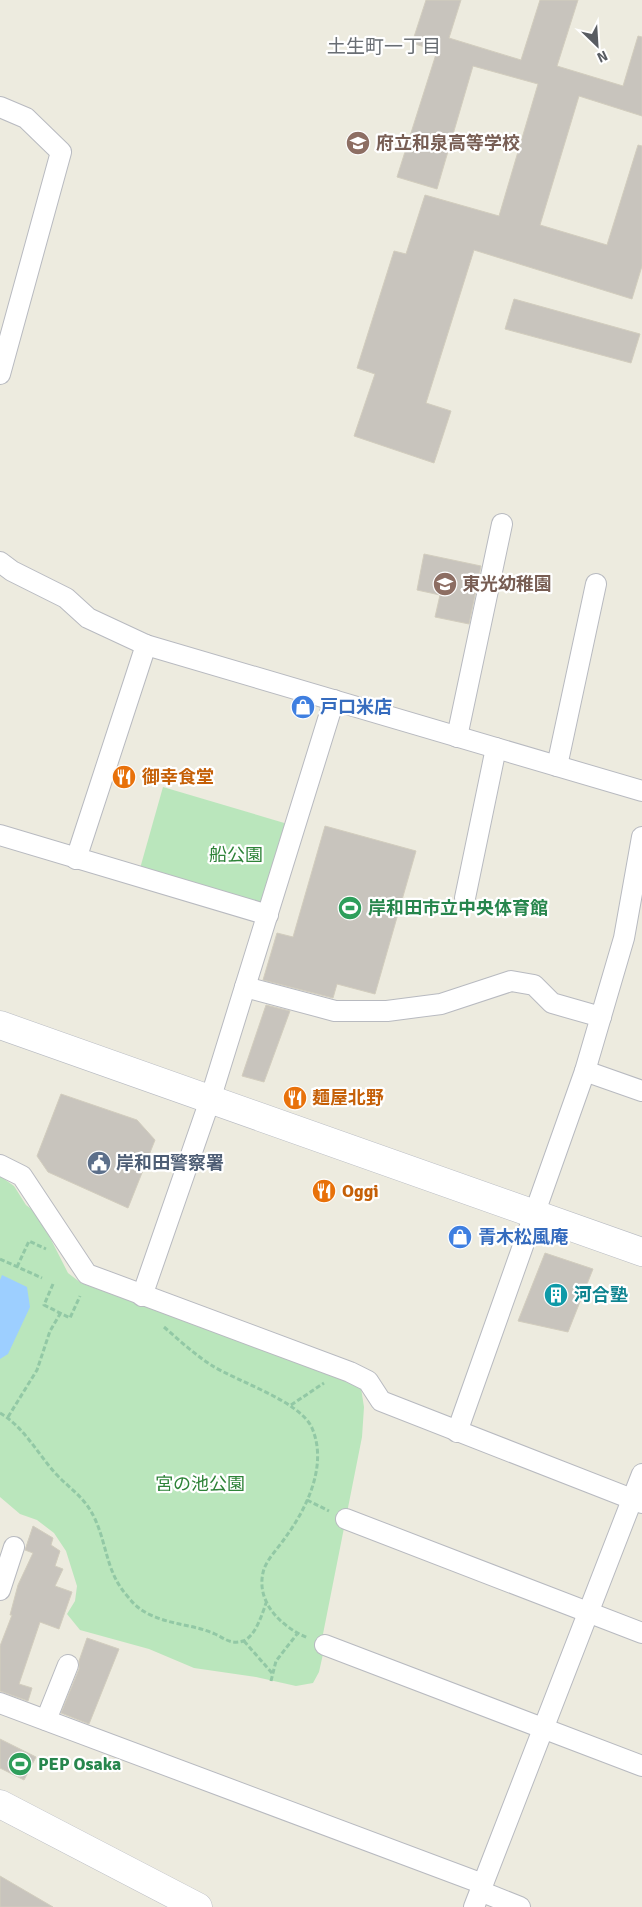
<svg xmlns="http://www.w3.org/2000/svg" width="642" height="1907" font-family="Signika,'Noto Sans JP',sans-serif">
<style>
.green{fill:#bae6bc}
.water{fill:#9dcfff}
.building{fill:#c8c4bd;stroke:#d2cdbe}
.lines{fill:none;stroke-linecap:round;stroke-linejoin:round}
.street-casing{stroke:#b8bac0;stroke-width:22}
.secondary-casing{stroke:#b9bcc3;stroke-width:29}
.path{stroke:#92c8a5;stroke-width:3;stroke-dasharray:5 2.5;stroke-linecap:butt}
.street{stroke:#fff;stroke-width:20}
.secondary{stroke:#fff;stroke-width:28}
.labels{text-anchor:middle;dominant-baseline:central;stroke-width:4.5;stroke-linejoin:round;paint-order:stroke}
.education-label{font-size:18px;font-weight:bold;fill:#785e54;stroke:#fff;text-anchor:start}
.shop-label{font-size:18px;font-weight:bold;fill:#366cbe;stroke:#fff;text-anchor:start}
.food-label{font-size:18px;font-weight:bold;fill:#c56008;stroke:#fff;text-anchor:start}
.park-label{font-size:18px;fill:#2e8338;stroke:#fff}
.leisure-label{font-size:18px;font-weight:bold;fill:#27864d;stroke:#fff;text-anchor:start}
.service-label{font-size:18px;font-weight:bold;fill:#4e5e75;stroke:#fff;text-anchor:start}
.culture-label{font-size:18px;font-weight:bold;fill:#0d838f;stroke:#fff;text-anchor:start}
.neighbourhood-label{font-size:19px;fill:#696e74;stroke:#fff}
</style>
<rect width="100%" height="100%" fill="#edebdf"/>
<g class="green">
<polygon points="163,787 291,825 265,909 139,872"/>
<polygon points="0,1176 14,1186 26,1205 38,1214 68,1273 81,1283 343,1378 361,1388 364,1407 362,1437 323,1634 327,1636 319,1672 313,1683 296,1686 256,1677 194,1668 149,1649 80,1630 67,1614 75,1601 77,1586 66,1551 54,1533 37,1520 20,1514 0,1497"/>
</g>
<polygon class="water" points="2,1275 27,1287 30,1307 8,1354 0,1359 0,1280"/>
<g class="building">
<polygon points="426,0 461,0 449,38 521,60 540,0 578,0 557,66 623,86 638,36 642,37 642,116 579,96 540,225 607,245 638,145 642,146 642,266 632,299 474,250 426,403 451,411 434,463 354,436 375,374 357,368 394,251 406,254 425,195 499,216 538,84 473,66 437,189 397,177 437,51 412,43"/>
<polygon points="514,299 640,334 631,363 505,329"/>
<polygon points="424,554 481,566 469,624 435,617 440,595 417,590"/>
<polygon points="325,826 416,851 375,994 337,984 333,998 263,980 277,933 293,937"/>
<polygon points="266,1005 290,1011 264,1082 242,1076"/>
<polygon points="61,1094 137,1120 155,1140 128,1208 48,1172 37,1156"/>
<polygon points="545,1253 593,1269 568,1332 518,1321"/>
<polygon points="33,1526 53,1538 51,1545 60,1551 55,1566 63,1569 55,1586 72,1592 59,1629 40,1622 19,1684 32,1688 28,1701 0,1691 0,1646 12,1615 10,1615 18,1585 33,1553 25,1550"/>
<polygon points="87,1638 119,1649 89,1724 61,1713 79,1669 79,1661"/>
<polygon points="0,1739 36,1757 24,1780 0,1768"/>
<polygon points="0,1876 53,1907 0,1907"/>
</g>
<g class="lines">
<g class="street-casing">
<g id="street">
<polyline points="0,107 26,118 61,152 0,374"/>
<polyline points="0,562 12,571 66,598 88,618 146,645 642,791"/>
<polyline points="457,737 502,524"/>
<polyline points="557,766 596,584"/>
<polyline points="0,835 268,915"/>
<polyline points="76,859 146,645"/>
<polyline points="465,898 496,748"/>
<polyline points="245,987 335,1011 387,1011 441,1004 511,981 534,985 552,1003 601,1017"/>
<polyline points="585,1071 642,1091"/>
<polyline points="0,1165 22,1176 87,1274 350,1372 368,1381 381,1401 642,1503"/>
<polyline points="142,1296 210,1100 334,700"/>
<polyline points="457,1432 585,1071 624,938 642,837"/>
<polyline points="346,1519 642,1633"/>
<polyline points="0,1590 14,1547"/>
<polyline points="325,1645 642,1766"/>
<polyline points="0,1703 483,1884"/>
<polyline points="46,1720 68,1665"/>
<polyline points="480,1891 520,1907"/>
<polyline points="474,1907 642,1474"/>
</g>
</g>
<g class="secondary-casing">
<g id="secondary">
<polyline points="0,1025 642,1252"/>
<polyline points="0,1804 198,1907"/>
</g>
</g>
<g class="path">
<polyline points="0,1259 42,1278"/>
<polyline points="17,1267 29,1241 46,1249"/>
<polyline points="53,1284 44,1305 70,1318 80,1296"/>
<path d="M164,1327C179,1340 194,1354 211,1365C238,1382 300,1401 312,1428C328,1465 307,1508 285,1538C279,1547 268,1558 264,1569C254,1601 281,1627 308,1638"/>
<polyline points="291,1405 324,1383"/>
<path d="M0,1413C24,1427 37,1453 56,1474C71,1490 85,1497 95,1519C108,1548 106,1573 129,1598C135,1606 143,1612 153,1616C173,1625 195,1625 215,1634C224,1638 231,1645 243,1641C255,1637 262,1615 266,1603"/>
<polyline points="8,1417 37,1370 50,1331 60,1314"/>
<polyline points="307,1500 329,1511"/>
<polyline points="244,1641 272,1673"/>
<polyline points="271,1681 276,1661 297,1634"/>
</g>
<use href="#street" class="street"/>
<use href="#secondary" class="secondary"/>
</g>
<defs>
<g id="school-disc" transform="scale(1.25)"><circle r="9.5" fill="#8d6e63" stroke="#fff"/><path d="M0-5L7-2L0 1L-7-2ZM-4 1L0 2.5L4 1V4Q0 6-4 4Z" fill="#fff"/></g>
<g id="shop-disc" transform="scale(1.25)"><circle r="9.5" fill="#3f7fe0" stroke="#fff"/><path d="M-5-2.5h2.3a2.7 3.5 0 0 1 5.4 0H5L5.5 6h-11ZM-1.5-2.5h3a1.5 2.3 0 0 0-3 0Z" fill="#fff"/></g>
<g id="restaurant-disc" transform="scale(1.25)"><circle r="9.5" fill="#e8710a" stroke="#fff"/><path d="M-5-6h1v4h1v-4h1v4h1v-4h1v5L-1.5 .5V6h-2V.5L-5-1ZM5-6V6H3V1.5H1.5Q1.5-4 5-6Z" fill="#fff"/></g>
<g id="stadium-disc" transform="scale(1.25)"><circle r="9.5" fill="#2e9e5b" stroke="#fff"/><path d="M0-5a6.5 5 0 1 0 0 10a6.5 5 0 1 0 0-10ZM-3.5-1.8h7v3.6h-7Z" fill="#fff"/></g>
<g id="civic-disc" transform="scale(1.25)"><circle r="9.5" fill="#5c6f8a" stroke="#fff"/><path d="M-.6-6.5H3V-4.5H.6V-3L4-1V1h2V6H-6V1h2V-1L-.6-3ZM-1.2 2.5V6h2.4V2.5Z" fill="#fff"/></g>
<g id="building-disc" transform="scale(1.25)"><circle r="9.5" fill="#0f9aa8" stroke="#fff"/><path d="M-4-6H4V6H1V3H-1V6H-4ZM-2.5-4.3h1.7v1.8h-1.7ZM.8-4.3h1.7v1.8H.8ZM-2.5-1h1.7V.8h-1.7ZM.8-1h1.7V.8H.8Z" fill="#fff"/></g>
</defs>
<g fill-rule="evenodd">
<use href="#school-disc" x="358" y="143"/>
<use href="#school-disc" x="445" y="584"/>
<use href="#shop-disc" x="303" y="707"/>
<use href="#restaurant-disc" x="124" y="777"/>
<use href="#stadium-disc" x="350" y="908"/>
<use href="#restaurant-disc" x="295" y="1098"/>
<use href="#civic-disc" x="99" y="1163"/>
<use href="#restaurant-disc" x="324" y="1191"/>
<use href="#shop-disc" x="460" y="1237"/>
<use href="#building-disc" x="556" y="1295"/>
<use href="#stadium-disc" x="20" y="1764"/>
</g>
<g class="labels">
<g class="education-label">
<text x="376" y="143">府立和泉高等学校</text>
<text x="462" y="584">東光幼稚園</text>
</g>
<g class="shop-label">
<text x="320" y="707">戸口米店</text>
<text x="478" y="1237">青木松風庵</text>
</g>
<g class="food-label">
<text x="142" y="777">御幸食堂</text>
<text x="312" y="1098">麺屋北野</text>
<text x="342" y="1191">Oggi</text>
</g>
<g class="park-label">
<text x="236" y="855">船公園</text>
<text x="200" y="1484">宮の池公園</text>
</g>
<g class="leisure-label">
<text x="368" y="908">岸和田市立中央体育館</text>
<text x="38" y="1764">PEP Osaka</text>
</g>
<g class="service-label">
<text x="116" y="1163">岸和田警察署</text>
</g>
<g class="culture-label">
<text x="574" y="1295">河合塾</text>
</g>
<g class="neighbourhood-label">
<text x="384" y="47">土生町一丁目</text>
</g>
</g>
<g transform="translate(597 45) rotate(155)" stroke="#ffffff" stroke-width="4" paint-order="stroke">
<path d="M0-4L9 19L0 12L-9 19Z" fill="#585c62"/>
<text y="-8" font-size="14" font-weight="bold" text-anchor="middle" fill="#585c62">N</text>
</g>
</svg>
